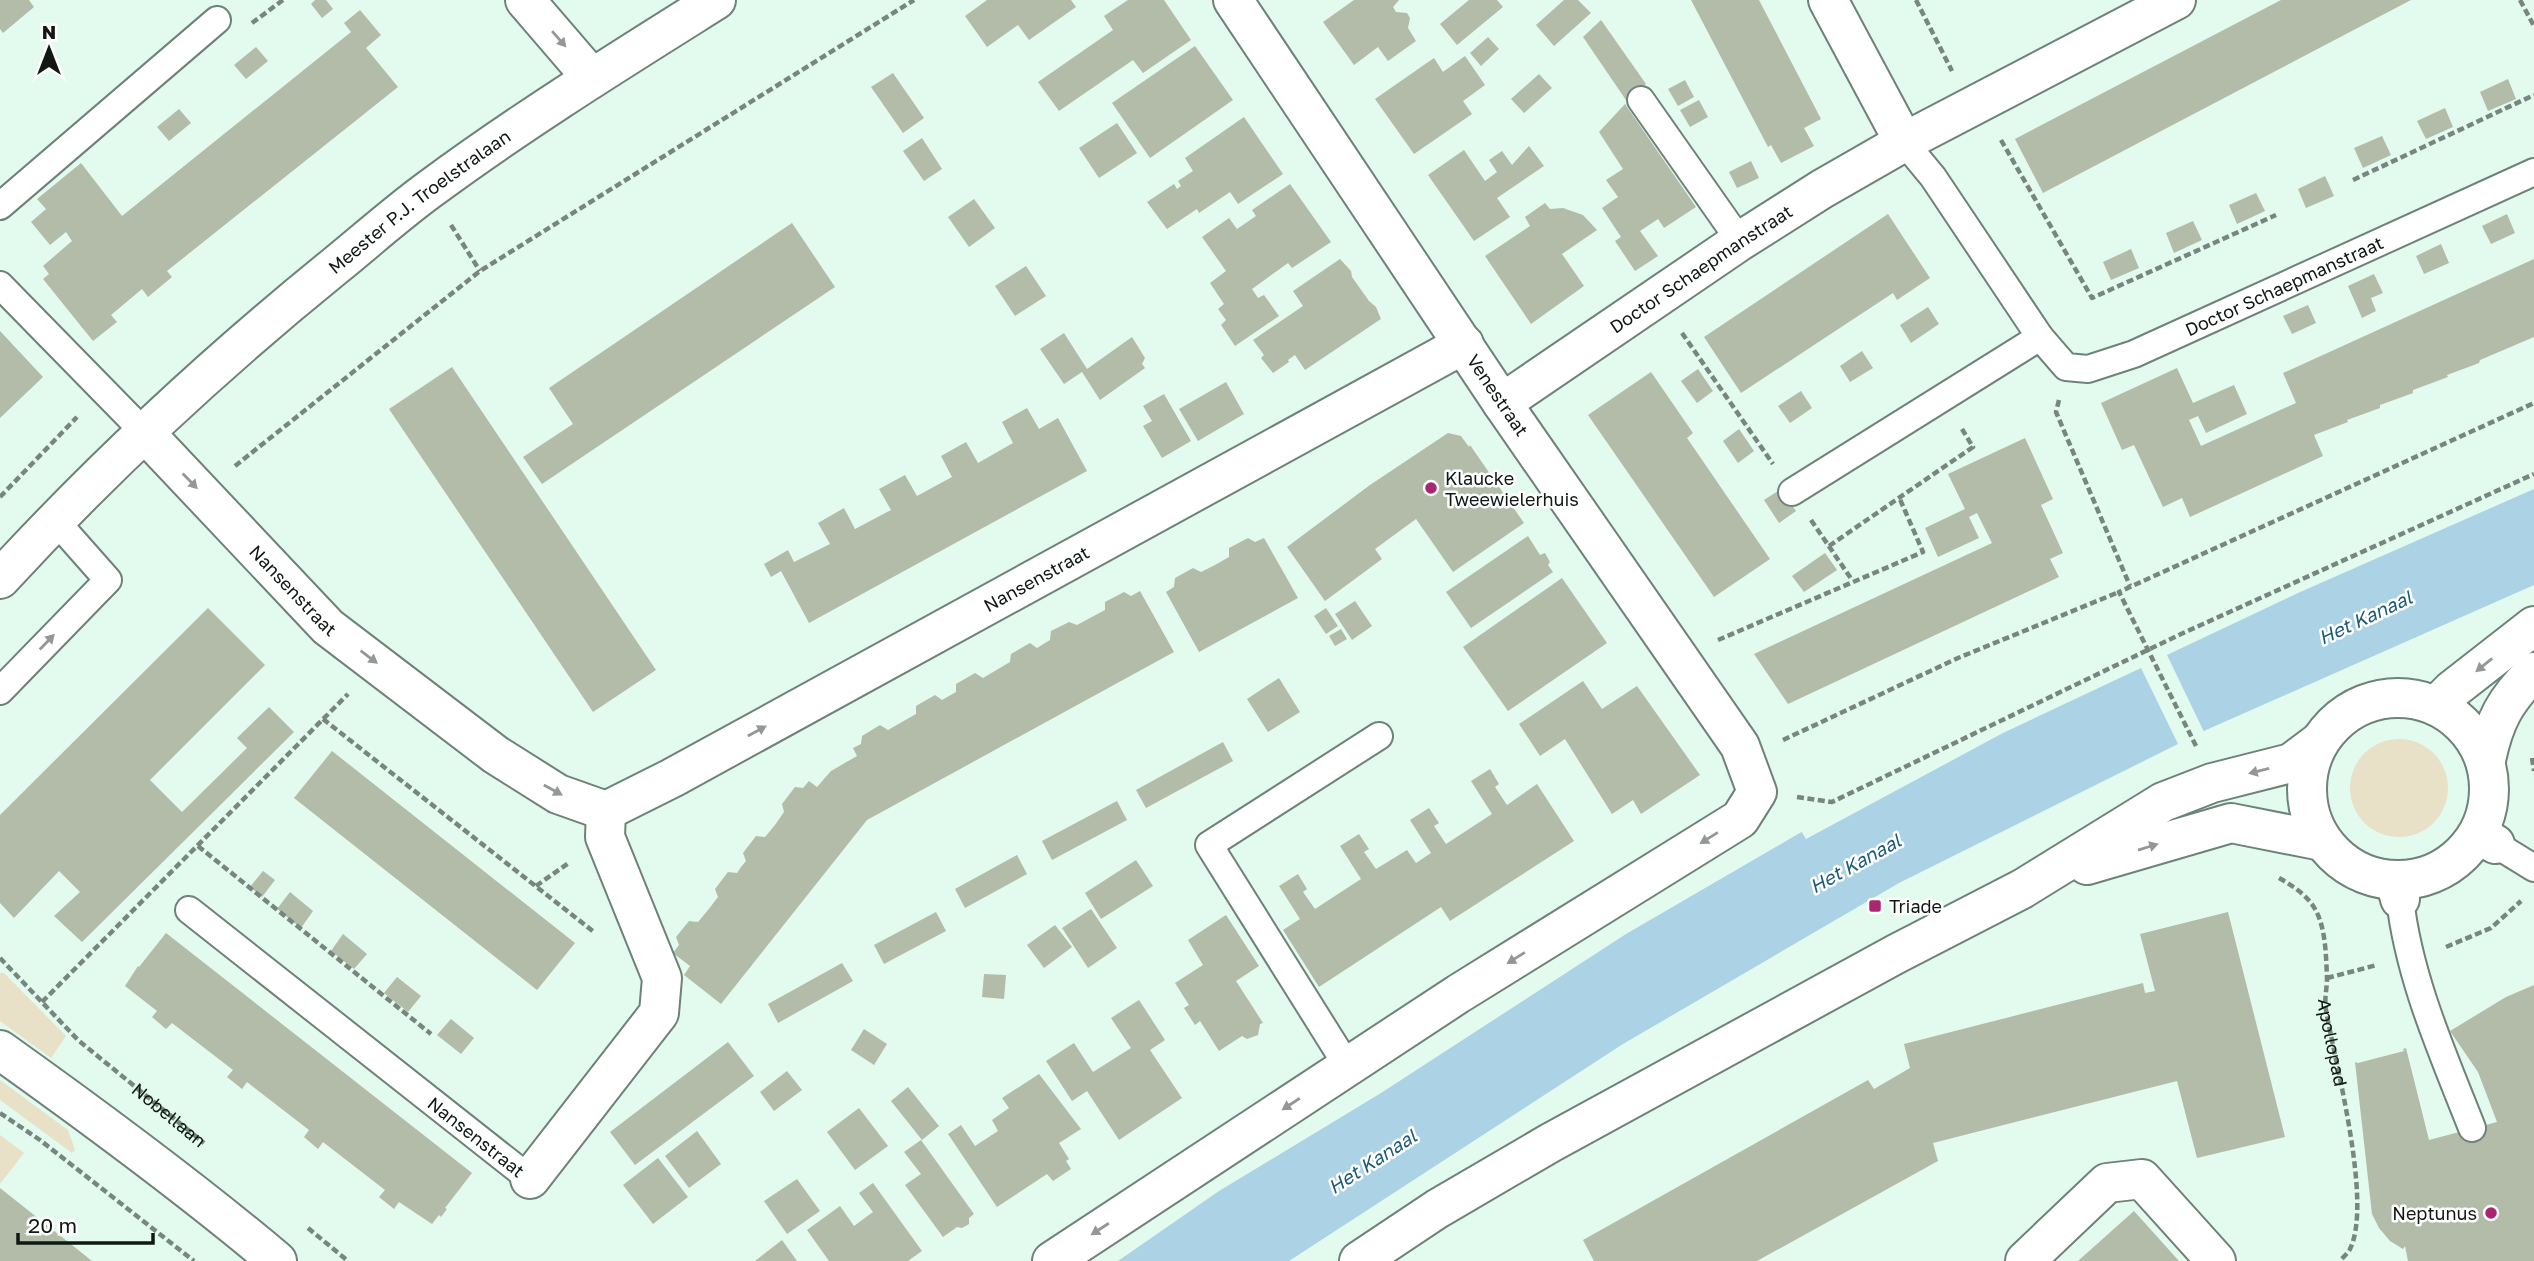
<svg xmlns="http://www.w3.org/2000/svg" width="2534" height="1261" font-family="'Golos Text',sans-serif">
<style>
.green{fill:#e8e1c7}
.water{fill:#acd2e6}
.pier{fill:#e3faee}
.building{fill:#b2bca8}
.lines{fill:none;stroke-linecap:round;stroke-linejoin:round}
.lane-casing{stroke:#6d8278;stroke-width:30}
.street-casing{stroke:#6d8278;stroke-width:42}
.secondary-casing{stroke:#6d8278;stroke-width:42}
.path{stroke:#77867e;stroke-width:4.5;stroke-dasharray:7 3.5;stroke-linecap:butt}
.lane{stroke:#fff;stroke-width:26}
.street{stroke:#fff;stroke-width:38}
.secondary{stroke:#fff;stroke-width:38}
.oneway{fill:#939795}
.poi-dot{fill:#aa2670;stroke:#fff;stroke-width:2.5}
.labels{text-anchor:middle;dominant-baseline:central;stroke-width:5;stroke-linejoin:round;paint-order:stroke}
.street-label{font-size:18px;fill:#101814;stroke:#fff}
.poi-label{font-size:18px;fill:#101814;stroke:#fff;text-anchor:start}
.water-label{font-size:19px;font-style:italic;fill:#1b5b79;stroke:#fff}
</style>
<rect width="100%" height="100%" fill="#e3faee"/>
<g class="green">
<circle cx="2399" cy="788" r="49"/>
<polygon points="0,973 4,973 66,1036 51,1058 0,1021"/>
<polygon points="0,1080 68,1130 75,1150 72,1153 0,1100"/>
<polygon points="0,1135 24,1153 0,1184"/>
</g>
<polygon class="water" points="2534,481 2534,585 2206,730 1899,883 1623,1044 1289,1261 1118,1261 1219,1191 1381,1093 1626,934 1798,834 2041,709"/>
<polygon class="pier" points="2534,477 2534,489 2298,593 2167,655 2205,734 2179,746 2141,668 2003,733 1806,839 1800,829 2040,706 2294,585"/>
<g class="building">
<polygon points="0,0 29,0 34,7 3,33 0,29"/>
<polygon points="315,0 326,0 333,9 322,18 311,4"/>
<polygon points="987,0 1071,0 1076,7 1029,40 1018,25 987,47 965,16"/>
<polygon points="1128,0 1164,0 1191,40 1143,73 1133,60 1059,111 1038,82 1113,30 1104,16"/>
<polygon points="1354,0 1399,0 1393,7 1396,12 1407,13 1410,18 1408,28 1416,41 1388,61 1378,47 1354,65 1323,22"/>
<polygon points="1469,0 1497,0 1503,7 1457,45 1440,24"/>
<polygon points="1564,0 1578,0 1591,13 1554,46 1536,25"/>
<polygon points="1691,0 1759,0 1821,119 1804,128 1814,146 1781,163 1771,145 1768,147"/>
<polygon points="2281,0 2411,0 2043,193 2015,139"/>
<polygon points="360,10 381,35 366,48 398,87 167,271 172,277 148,297 142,289 111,315 117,322 93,341 43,279 49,274 43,266 72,241 66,232 50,245 31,222 46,209 37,199 81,163 122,216 351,32 344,23"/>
<polygon points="1601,20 1646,84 1628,103 1583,37"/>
<polygon points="1488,37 1499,49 1481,66 1470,53"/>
<polygon points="1195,46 1233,100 1150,158 1112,103"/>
<polygon points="256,47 268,61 246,79 234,65"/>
<polygon points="1465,56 1485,85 1463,101 1472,114 1414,154 1375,99 1434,58 1443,72"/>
<polygon points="893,73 924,118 903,133 871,87"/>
<polygon points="1539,74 1552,88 1524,113 1511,99"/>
<polygon points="2508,79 2516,99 2488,111 2480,92"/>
<polygon points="1685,80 1694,97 1678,106 1668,89"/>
<polygon points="1699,100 1708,117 1690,127 1680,110"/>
<polygon points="1625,104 1696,207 1664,228 1658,219 1640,231 1658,256 1635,271 1615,241 1621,237 1602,208 1618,197 1606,180 1623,169 1599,132"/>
<polygon points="2445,108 2453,127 2426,139 2417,121"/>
<polygon points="179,109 191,123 169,141 157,127"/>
<polygon points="1244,117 1283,174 1238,204 1230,192 1199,213 1197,209 1167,229 1147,202 1174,184 1177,189 1181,186 1178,181 1193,171 1185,158"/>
<polygon points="1117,123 1137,153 1099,178 1079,148"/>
<polygon points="2382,136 2391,155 2363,168 2354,148"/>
<polygon points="922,138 942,169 924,181 903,151"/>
<polygon points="1529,146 1544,166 1497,198 1510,217 1474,241 1428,175 1464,150 1485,181 1497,172 1489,160 1502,151 1512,165"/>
<polygon points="1751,161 1759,178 1737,188 1729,172"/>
<polygon points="2325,176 2334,196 2306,208 2298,189"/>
<polygon points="1290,184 1331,242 1292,268 1288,263 1252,289 1258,298 1264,295 1279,316 1235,346 1221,325 1226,320 1218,309 1224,304 1210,283 1226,271 1202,237 1229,218 1237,229 1256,216 1252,210"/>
<polygon points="2256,193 2265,211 2237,224 2229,205"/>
<polygon points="974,199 995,228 969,247 948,217"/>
<polygon points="1545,203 1550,209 1563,208 1583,215 1597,230 1562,254 1584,286 1531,324 1485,256 1530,226 1525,217"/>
<polygon points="1888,214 1930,278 1897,300 1893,293 1741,393 1704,337"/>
<polygon points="2507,214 2515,233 2491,244 2482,226"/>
<polygon points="2193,221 2202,240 2174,253 2166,233"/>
<polygon points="792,223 835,287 542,484 523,457 573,424 549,388"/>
<polygon points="2441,244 2449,263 2424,274 2416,256"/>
<polygon points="2131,249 2139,268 2111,280 2103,262"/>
<polygon points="1340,259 1351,271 1352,277 1369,301 1376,307 1381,319 1305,370 1295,355 1288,360 1289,362 1273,373 1261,358 1264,355 1253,340 1303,306 1293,291"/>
<polygon points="2534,259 2534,337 2480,360 2479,363 2447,375 2448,377 2413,390 2413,393 2380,405 2380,408 2347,420 2348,422 2314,435 2323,456 2190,517 2182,498 2163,507 2134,445 2122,450 2101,403 2177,368 2193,403 2234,385 2247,414 2206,433 2198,416 2189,420 2201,446 2296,403 2283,373"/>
<polygon points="1026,266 1046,296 1015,316 995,286"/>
<polygon points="2374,274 2383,293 2371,298 2376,311 2362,318 2348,286"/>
<polygon points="2308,305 2316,323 2292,334 2283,316"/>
<polygon points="1928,307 1939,324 1911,343 1900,325"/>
<polygon points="0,331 43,377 0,418"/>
<polygon points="1064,333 1087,369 1132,337 1145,358 1142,364 1145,368 1100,400 1082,372 1064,384 1040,349"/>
<polygon points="1862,351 1873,368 1850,382 1840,366"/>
<polygon points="452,367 656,670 593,712 389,409"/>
<polygon points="1698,369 1713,391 1697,403 1681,381"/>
<polygon points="1651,372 1693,433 1687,438 1770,559 1714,597 1588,415"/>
<polygon points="1226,382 1244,414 1198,441 1179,409"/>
<polygon points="1801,391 1812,408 1790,423 1778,406"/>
<polygon points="1164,394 1191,441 1162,458 1143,426 1152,421 1143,406"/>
<polygon points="1027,408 1039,429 1058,418 1087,471 809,623 781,571 771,577 764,564 788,550 794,562 830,544 818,523 844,508 855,529 891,510 879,489 905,475 917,496 952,477 941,456 966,442 978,463 1013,443 1002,422"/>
<polygon points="1739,429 1754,451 1738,463 1723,441"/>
<polygon points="1448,433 1461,436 1469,447 1470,445 1524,523 1453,572 1416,519 1375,549 1382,559 1325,601 1287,547 1370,485"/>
<polygon points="2025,438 2053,499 2041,505 2063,553 2050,559 2059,577 1788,704 1754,654 1992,543 1977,513 1969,517 1979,538 1938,557 1925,528 1965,509 1948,474"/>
<polygon points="1781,489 1796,511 1779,523 1764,500"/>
<polygon points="1528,536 1540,555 1545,553 1550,562 1548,565 1553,572 1471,628 1446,592"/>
<polygon points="1248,538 1255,542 1264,538 1298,598 1199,652 1166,592 1174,587 1175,578 1193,568 1201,572 1215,565 1229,557 1229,548"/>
<polygon points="1825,553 1837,570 1804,592 1792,576"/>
<polygon points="1562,578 1607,643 1508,711 1463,647"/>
<polygon points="1140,591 1174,652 867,820 721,1004 684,975 690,966 673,953 679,945 676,937 689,921 698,922 708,910 718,897 715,889 728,872 737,873 741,867 746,861 743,853 756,836 765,837 775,825 784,812 782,804 795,787 803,788 809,781 817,787 831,771 857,756 853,748 861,744 862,736 880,725 888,730 916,714 916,706 935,695 942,700 956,692 956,684 975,673 983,678 1010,662 1011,654 1030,643 1037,648 1050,640 1051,631 1069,622 1077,625 1105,610 1105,602 1124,592 1131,596"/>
<polygon points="1355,601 1372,626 1352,640 1335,614"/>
<polygon points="208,608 265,665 150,780 182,812 247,748 237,738 269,707 294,732 82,942 54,916 80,892 59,871 14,918 0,903 0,815"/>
<polygon points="1326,608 1338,626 1326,634 1314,616"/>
<polygon points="1341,629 1347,639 1335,646 1329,636"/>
<polygon points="1279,678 1300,712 1268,732 1247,699"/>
<polygon points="1583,681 1602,709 1637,686 1700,775 1641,814 1633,800 1612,814 1565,739 1540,756 1519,724"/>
<polygon points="1223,742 1233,761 1146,808 1136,790"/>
<polygon points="332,751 575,943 537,990 294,798"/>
<polygon points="1490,769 1499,784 1495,787 1507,805 1537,784 1574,841 1450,921 1441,907 1319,987 1283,930 1300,919 1279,886 1298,874 1307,889 1303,892 1315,909 1361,879 1340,846 1359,834 1369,849 1364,852 1376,869 1407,850 1416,863 1431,853 1410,820 1429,808 1439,823 1434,826 1446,844 1492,814 1471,781"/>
<polygon points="1117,801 1127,820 1052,860 1042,841"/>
<polygon points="1017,855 1027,874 965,908 955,889"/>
<polygon points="1136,860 1153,886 1101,919 1085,893"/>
<polygon points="263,871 275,880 262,897 250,887"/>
<polygon points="290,892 313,911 301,928 277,909"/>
<polygon points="1091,909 1117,948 1088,968 1062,928"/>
<polygon points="936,912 946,931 884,964 874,945"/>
<polygon points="2228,912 2285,1137 2197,1158 2177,1081 1933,1143 1938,1161 1757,1261 1594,1261 1583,1240 1868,1080 1874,1089 1910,1068 1904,1044 2143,983 2145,993 2155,991 2140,934"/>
<polygon points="1226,915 1259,966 1236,981 1263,1023 1260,1024 1258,1035 1247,1039 1242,1036 1219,1051 1200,1021 1195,1025 1184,1008 1189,1005 1175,983 1203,965 1188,940"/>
<polygon points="1055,925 1072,947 1044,968 1027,945"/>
<polygon points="166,933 472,1173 445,1208 447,1209 441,1217 439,1215 432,1224 399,1202 394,1209 379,1197 385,1190 323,1142 318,1149 304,1137 309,1130 247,1082 242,1089 227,1077 233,1070 172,1023 166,1029 152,1017 157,1011 125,986 138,966 139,967"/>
<polygon points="343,934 367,954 354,969 331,951"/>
<polygon points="842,963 853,981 778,1023 768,1004"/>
<polygon points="984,974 1006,975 1004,999 982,997"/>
<polygon points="397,977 421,996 408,1012 384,993"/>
<polygon points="2534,985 2534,1261 2408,1261 2405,1246 2403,1249 2390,1241 2379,1228 2372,1214 2355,1062 2358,1063 2404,1051 2403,1049 2406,1048 2429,1140 2497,1122 2478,1072 2450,1031 2506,997"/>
<polygon points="1139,1000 1165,1040 1150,1050 1182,1098 1119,1140 1087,1091 1072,1101 1046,1061 1074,1043 1093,1072 1131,1048 1111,1018"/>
<polygon points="451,1019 474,1038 461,1054 437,1035"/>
<polygon points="864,1029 887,1044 874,1065 851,1050"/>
<polygon points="728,1042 754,1076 635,1165 610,1132"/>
<polygon points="787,1071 802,1090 774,1111 760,1092"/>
<polygon points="1039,1074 1081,1129 1059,1143 1069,1159 1066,1161 1071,1169 1053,1181 1047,1174 997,1207 948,1134 961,1125 975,1146 998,1131 992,1120 1009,1108 1002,1098"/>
<polygon points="908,1087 939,1126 922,1140 891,1101"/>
<polygon points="859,1108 888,1146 855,1170 827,1132"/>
<polygon points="697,1131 721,1164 689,1188 665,1156"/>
<polygon points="921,1140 974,1214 969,1218 969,1224 962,1228 957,1227 943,1237 905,1185 921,1174 904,1152"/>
<polygon points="658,1158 688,1197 653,1224 623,1185"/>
<polygon points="797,1179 820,1211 787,1234 764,1201"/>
<polygon points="873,1183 922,1251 908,1261 829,1261 807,1230 840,1206 854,1226 873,1212 859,1193"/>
<polygon points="0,1188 77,1249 92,1261 0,1261"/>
<polygon points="2134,1211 2179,1261 2078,1261 2116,1227"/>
<polygon points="782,1240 797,1261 755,1261"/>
</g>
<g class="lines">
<g class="lane-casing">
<g id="lane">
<polyline points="1641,100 1740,241"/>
<polyline points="0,206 217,20"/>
<polyline points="0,285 143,431"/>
<path id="s3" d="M2040,337L2066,367L2088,369L2134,354L2534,172"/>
<polyline points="1792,492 2040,337 1933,177 1904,142"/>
<polyline points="0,691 108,580 55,520"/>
<polyline points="2495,844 2534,868"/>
<path d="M2400,899C2409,979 2443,1054 2472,1128"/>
<path id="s4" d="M189,910L530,1179"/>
<polyline points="1348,1067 1209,845 1379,736"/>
</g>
</g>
<g class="street-casing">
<g id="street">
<polyline points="525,0 592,78"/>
<polyline points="1828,0 1904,142"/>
<path id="s5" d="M1502,403L1740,241L1822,189L1904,142L2176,0"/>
<path id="s6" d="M143,431L328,627L496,755L558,794L606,811L672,778L1464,344"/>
<path id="s7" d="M0,579C106,464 214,364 335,266C367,240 397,213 430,189C522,121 619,61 716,0"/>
<polyline points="2479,834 2495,844"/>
<polyline points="2395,881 2400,899"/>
<polyline points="530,1179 659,1013 662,978 605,837 606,811"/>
<polyline points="1052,1261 1458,994 1740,819 1757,792 1740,746 1502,403 1233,0"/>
<polyline points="2025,1261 2107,1183 2142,1179 2216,1261"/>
</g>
</g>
<g class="secondary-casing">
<g id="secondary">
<circle cx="2398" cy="789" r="91"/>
<polyline points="2436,706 2452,690 2534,626"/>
<path d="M2486,760C2494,721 2505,700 2534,672"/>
<polyline points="2087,865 2231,823 2322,841"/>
<path d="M0,1050C94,1117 188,1186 277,1261"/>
<polyline points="1359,1261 1437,1209 1550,1143 1896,954 2022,889 2163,802 2212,783 2291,763 2319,742"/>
</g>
</g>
<g class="path">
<polyline points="1916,0 1952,71"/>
<polyline points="2520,0 2534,26"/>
<polyline points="252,23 283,0"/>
<polyline points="2001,140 2092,298 2276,215"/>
<polyline points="2353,180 2534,95"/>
<polyline points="451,225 480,271"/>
<polyline points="1682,333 1773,464"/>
<polyline points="2059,400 2056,412 2130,586"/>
<polyline points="235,466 480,271 914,0"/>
<polyline points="0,497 77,417"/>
<polyline points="1811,520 1852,580"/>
<polyline points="1829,546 1973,447 1962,429"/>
<polyline points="1718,640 1923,552 1899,497"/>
<polyline points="323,719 594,932"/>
<polyline points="1783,740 1958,658 2119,592"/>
<polyline points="2196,746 2119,592 2534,403"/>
<polyline points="2532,758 2534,771"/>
<polyline points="1797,797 1832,802 2181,634 2534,474"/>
<polyline points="198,846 431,1034"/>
<path id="s1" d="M2279,878C2293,886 2307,895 2315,909C2326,928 2326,957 2327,978C2327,989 2324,999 2326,1010C2335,1063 2373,1202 2350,1249C2348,1253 2343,1257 2340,1261"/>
<polyline points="536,886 570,862"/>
<polyline points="2446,947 2491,928 2521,901"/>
<path id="s2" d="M0,958L78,1040L204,1143"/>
<polyline points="2327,978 2377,965"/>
<polyline points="42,1002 348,694"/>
<polyline points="0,1113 40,1140 194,1261"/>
<polyline points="308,1228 348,1261"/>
</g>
<use href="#lane" class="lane"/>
<use href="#street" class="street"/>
<use href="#secondary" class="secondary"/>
</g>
<defs><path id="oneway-solid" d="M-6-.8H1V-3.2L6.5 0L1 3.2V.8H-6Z" transform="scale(1.75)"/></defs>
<g class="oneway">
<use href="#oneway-solid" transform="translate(559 39) rotate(49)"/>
<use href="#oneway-solid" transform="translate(190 481) rotate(46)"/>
<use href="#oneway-solid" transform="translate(47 642) rotate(-46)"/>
<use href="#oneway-solid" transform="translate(369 657) rotate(37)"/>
<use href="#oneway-solid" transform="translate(2484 665) rotate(141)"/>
<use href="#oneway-solid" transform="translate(757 731) rotate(-29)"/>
<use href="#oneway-solid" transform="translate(2259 771) rotate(166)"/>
<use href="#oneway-solid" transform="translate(553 790) rotate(29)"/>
<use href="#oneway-solid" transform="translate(1709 838) rotate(148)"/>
<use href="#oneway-solid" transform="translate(2148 847) rotate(-17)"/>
<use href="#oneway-solid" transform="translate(1516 958) rotate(148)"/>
<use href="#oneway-solid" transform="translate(1291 1104) rotate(147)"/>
<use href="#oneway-solid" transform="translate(1100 1229) rotate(147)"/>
</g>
<g class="poi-dot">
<circle cx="1431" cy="488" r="7"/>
<rect x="1868" y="899" width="14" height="14" rx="3.5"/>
<circle cx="2491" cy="1213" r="7"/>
</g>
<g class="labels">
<g class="street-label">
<text stroke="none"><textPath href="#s7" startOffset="565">Meester P.J. Troelstralaan</textPath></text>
<text stroke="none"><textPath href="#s5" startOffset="240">Doctor Schaepmanstraat</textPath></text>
<text stroke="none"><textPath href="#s3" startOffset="275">Doctor Schaepmanstraat</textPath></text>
<text transform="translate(1498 395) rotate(56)">Venestraat</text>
<text stroke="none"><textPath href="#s6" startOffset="1094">Nansenstraat</textPath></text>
<text stroke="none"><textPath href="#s6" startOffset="219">Nansenstraat</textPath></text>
<text stroke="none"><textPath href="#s1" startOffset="184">Apollopad</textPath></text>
<text stroke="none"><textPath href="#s2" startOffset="231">Nobellaan</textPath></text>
<text stroke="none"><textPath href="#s4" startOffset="366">Nansenstraat</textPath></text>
</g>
<g class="poi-label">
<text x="1445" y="478">Klaucke<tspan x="1445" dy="21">Tweewielerhuis</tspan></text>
<text x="1889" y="906">Triade</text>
<text x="2477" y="1213" text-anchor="end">Neptunus</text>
</g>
<g class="water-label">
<text transform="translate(2365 617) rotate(-25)">Het Kanaal</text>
<text transform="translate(1855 863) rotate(-29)">Het Kanaal</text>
<text transform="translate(1372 1161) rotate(-33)">Het Kanaal</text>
</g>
</g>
<g transform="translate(49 49)" stroke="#ffffff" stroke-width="5" paint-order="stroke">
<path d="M0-5L12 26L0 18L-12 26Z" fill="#101814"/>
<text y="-10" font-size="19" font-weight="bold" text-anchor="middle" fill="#101814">N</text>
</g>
<path d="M18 1233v10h135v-10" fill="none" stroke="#101814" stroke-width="3.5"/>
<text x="28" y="1233" font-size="21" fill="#101814" stroke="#ffffff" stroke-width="5" paint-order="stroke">20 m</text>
</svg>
